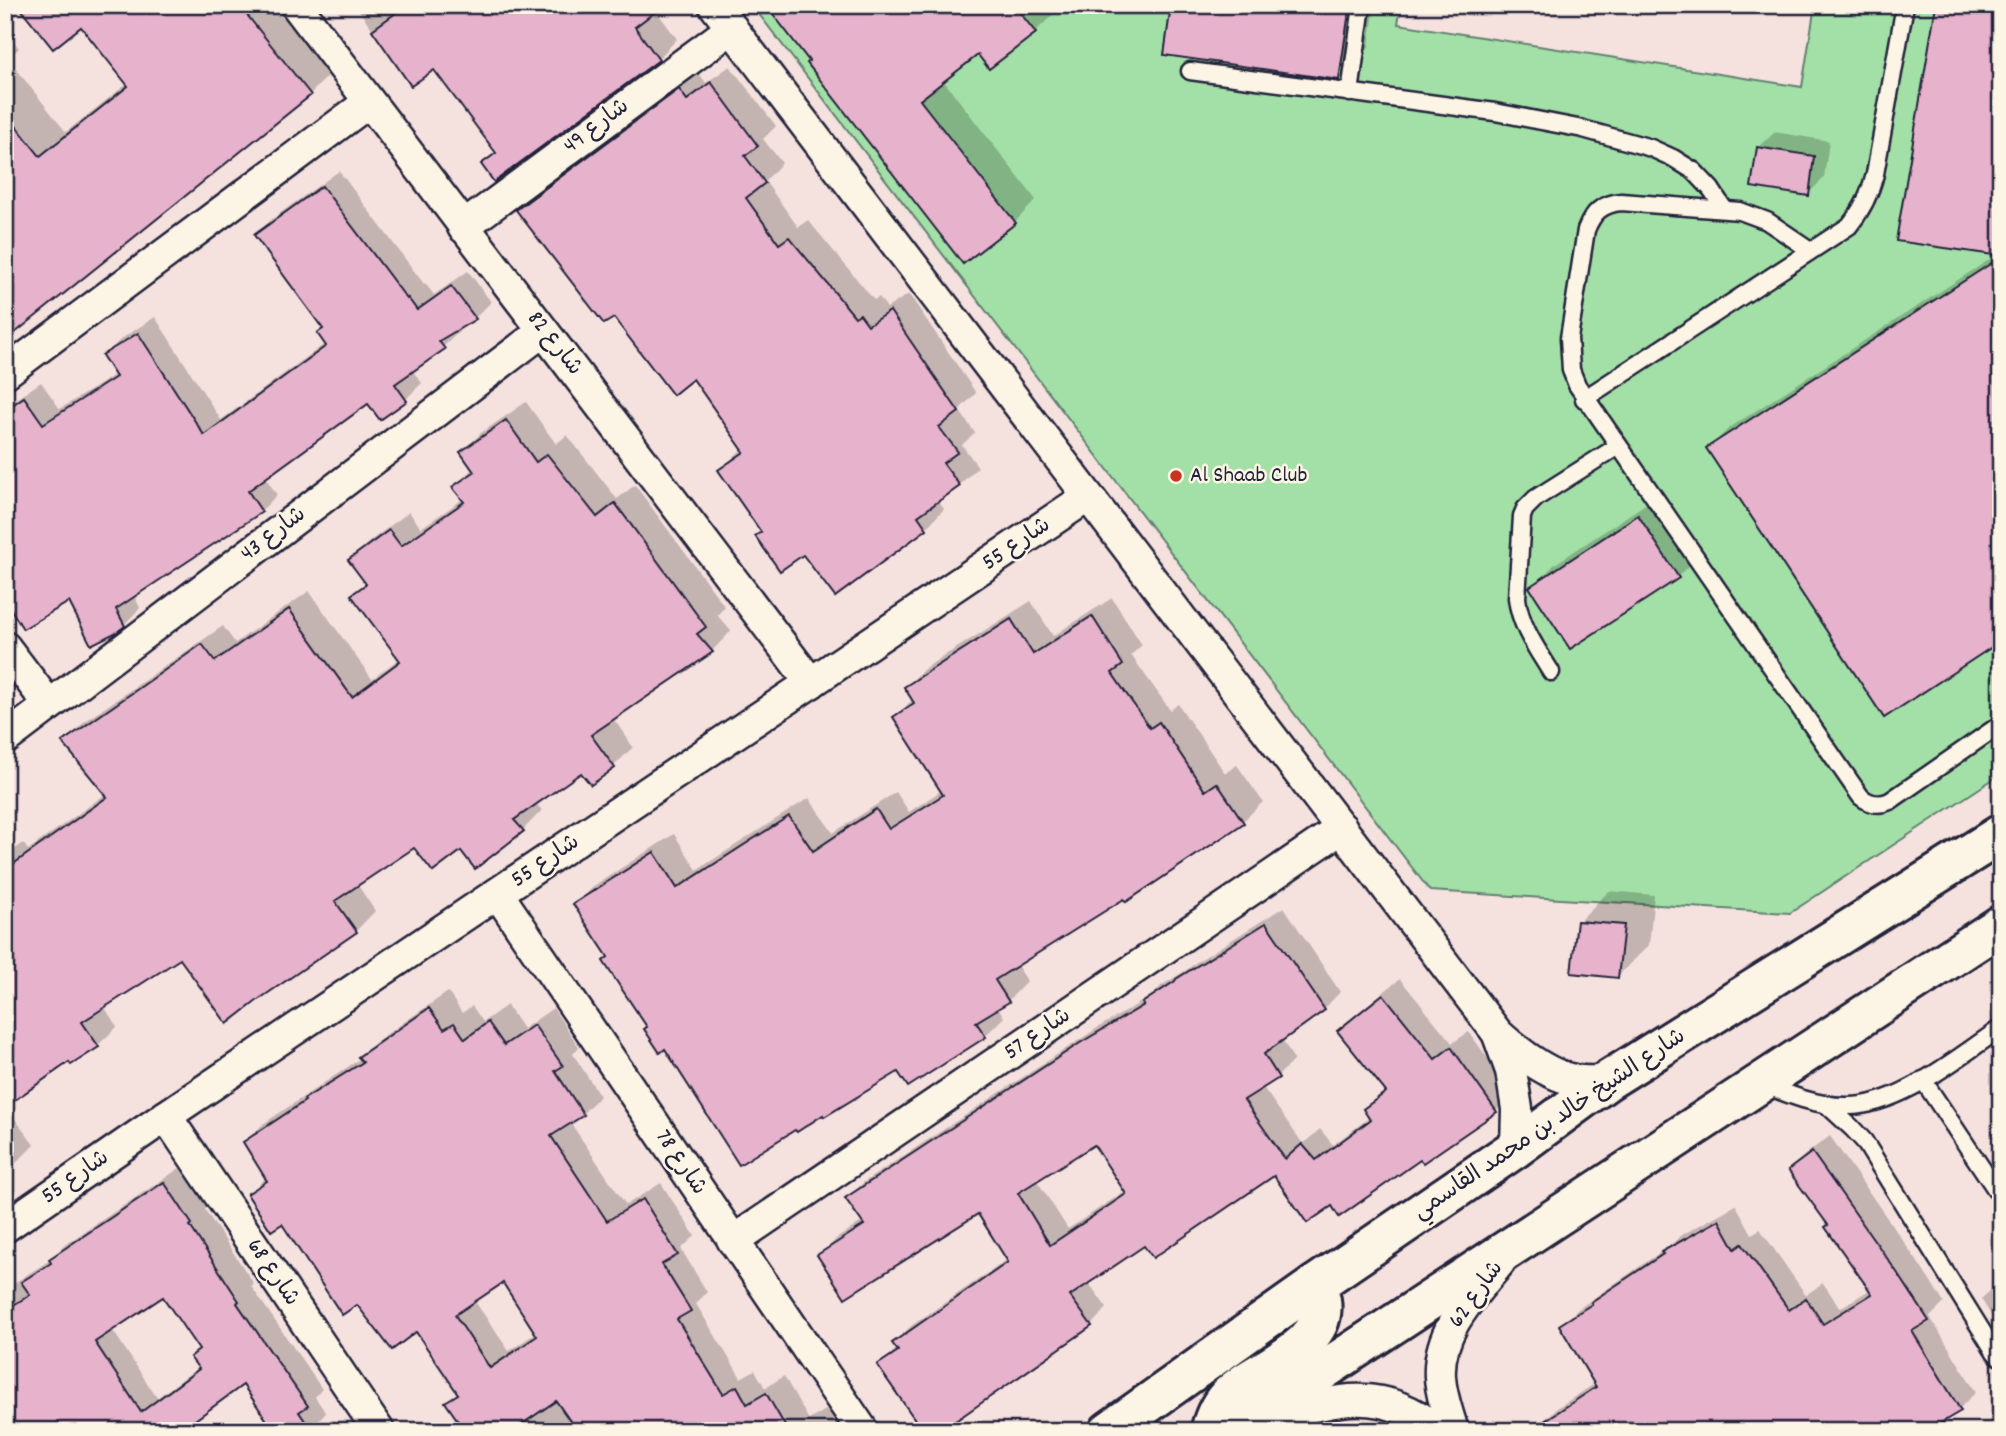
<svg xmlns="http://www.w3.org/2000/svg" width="2006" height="1436" font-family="Dekko,'Playpen Sans Arabic',sans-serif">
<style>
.green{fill:#a3e0a7;stroke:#628171;stroke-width:2}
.shadow{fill:#0003;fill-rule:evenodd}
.building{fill:#e6b2cc;stroke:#22223b;stroke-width:2;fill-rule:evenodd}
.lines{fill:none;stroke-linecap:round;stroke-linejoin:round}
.service-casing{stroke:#22223b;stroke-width:21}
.minor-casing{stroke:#22223b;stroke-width:35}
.secondary-casing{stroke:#22223b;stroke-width:44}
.service{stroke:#fcf5e5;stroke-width:16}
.minor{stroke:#fcf5e5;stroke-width:30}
.secondary{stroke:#fcf5e5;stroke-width:38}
.poi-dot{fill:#c8321e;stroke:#fcf5e5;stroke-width:2.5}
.labels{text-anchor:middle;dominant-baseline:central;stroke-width:5;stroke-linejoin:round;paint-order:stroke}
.street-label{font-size:23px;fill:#22223b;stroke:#fcf5e5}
.poi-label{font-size:23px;fill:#22223b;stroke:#fcf5e5;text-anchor:start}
</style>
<rect width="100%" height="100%" fill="#f5e1de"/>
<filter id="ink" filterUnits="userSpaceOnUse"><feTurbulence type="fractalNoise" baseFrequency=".0143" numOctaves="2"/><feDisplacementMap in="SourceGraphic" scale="14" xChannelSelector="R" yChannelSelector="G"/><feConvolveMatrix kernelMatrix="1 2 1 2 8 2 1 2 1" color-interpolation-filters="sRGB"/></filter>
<g filter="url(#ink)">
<polygon class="green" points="752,5 1401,5 1398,24 1802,87 1815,5 2001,5 2001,774 1790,913 1430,891"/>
<g class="shadow">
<polygon points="20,5 284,5 335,69 310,94 5,338 5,30 19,48 8,59 66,132 128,83 81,25"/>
<polygon points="355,5 658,5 655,9 677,39 658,59 483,164 496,151 435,68 412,84"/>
<polygon points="768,5 1052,5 1057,11 1035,32 979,53 943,80 1036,200 1015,222 811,61"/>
<polygon points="1123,5 1375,5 1369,47 1338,78 1172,14 1123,7"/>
<polygon points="2001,5 2001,639 1709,448 1729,428 1998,254"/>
<polygon points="730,66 776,126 763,139 782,163 765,181 798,227 808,220 874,300 879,297 887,308 909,294 976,393 959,410 975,433 962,445 978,467 959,485 938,500 944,509 926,528 835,595 803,553 720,470 743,448 693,377 615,315 518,210 536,192 698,72 706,83"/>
<polygon points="1775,132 1829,141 1824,178 1808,194 1759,147"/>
<polygon points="339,171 424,284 425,283 434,295 468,271 491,302 475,318 458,328 460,331 443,347 412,370 422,383 405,400 369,402 265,477 277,495 261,511 134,595 140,608 124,625 70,599 5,563 5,407 41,382 60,409 116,374 104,356 121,339 155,317 221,420 326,343 325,328 256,235 272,219"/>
<polygon points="526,402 556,444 567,435 617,499 635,485 725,607 717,615 731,631 712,651 613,718 633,747 614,766 582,770 535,803 542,810 523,830 461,848 415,845 357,884 375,911 356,931 181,956 104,1006 117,1027 97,1046 70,1059 5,1105 5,857 23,843 28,850 107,793 65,742 84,722 223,626 235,643 309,591 372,679 400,658 353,595 366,582 350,560 370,541 409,512 421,528 463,499 455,487 473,468 462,452 481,433"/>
<polygon points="1662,493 1702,553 1678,576 1571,647 1531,588 1555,564"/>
<polygon points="1112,598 1142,645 1131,655 1170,710 1178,704 1225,773 1237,765 1263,802 1243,821 1126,899 1125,897 1017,965 1027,981 1008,1001 998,1007 1004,1017 985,1036 666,1047 649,1026 610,956 576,905 595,885 674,834 697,870 809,798 833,833 896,792 909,812 942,790 895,717 914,698 906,687 925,668 1031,601 1053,636"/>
<polygon points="1609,891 1654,895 1649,945 1618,976 1578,922"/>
<path d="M1284,907L1340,992L1324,1009L1282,1039L1294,1060L1278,1076L1262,1086L1303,1144L1320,1129L1333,1145L1370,1117L1365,1109L1386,1089L1339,1031L1356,1014L1400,979L1452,1043L1469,1032L1513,1094L1496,1111L1421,1157L1332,1203L1274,1174L1144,1244L1088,1282L1107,1308L1091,1325L879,1366L897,1348L894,1343L911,1326L1008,1259L978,1211L820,1256L836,1239L863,1221L848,1198L864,1182L1099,1027L1153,995L1161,986L1188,969L1195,963ZM1094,1142L1125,1191L1068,1229L1036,1179Z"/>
<path d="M448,992L462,1013L472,1006L483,1022L507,1005L523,1029L553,1008L579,1047L573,1054L600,1096L582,1114L570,1122L626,1205L661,1183L695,1236L681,1249L707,1292L696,1304L741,1378L755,1370L765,1388L784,1376L809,1420L837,1403L854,1431H486L448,1402L459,1391L416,1330L357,1303L283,1221L250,1194L267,1176L245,1142L263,1124L361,1058L378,1040ZM503,1281L536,1333L509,1351L474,1300Z"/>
<polygon points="5,1105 34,1145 14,1165 5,1171"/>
<polygon points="1830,1136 1917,1261 1944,1303 1930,1317 1976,1392 1959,1409 1540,1425 1557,1408 1596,1383 1561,1326 1578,1309 1671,1245 1680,1236 1736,1205 1752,1234 1760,1229 1806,1295 1823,1283 1840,1308 1871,1289 1830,1225 1790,1170 1807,1153"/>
<path d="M180,1168L207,1207L205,1210L254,1284L251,1286L322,1389L315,1397L326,1413L307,1431L243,1383L194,1418L203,1431H5V1289L50,1260L66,1244ZM164,1295L200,1349L199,1367L157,1398L112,1329Z"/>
<polygon points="2001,1281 2001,1331 1981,1299"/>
</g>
<g class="building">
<polygon points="18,5 239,5 311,95 5,341 5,112 40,156 128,86 81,27 53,49"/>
<polygon points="407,5 664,5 635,27 659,60 494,182 481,164 496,153 434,70 411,86 372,30"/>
<polygon points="766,5 1014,5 1036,33 989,69 978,55 920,100 1016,223 963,264 807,63 809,61"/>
<polygon points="1171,5 1350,5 1339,80 1164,55"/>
<polygon points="1936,5 2001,5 2001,256 1896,241"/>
<polygon points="711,82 758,146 745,156 765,183 746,198 779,244 789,237 855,317 860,314 868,325 890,311 959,412 939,427 958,452 943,463 960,486 918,516 927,529 835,597 803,555 780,571 755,536 761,532 718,470 744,452 693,379 673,395 614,318 604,324 516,210 679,89 687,100"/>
<polygon points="1757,147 1814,156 1809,196 1751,187"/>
<polygon points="322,186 407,299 408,298 417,310 451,286 476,319 439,341 445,349 395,384 407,401 380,420 368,404 248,491 262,512 116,609 125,626 117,632 91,645 69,602 23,629 5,600 5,410 24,397 43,424 116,377 102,355 138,333 204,435 326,346 317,333 323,329 254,235"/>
<polygon points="2001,257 2001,641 1884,718 1706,448"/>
<polygon points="506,420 536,462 547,454 597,517 615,503 706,627 697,634 713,652 591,735 615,768 591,785 581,773 514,820 524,831 475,869 461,851 433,872 414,848 335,901 357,932 258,1000 227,1024 180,959 82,1022 99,1047 71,1065 69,1062 5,1107 5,870 107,797 62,742 202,644 215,661 289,609 352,697 400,661 351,595 366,584 348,560 389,530 401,546 464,502 452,487 474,472 460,452"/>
<polygon points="1638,515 1679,578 1570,649 1529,587"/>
<polygon points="1092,616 1123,665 1112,673 1150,728 1159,722 1205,791 1217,783 1244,823 1126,902 1124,899 995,980 1009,1002 976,1022 986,1037 908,1087 898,1072 824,1117 823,1115 797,1132 795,1130 739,1165 665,1049 660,1053 644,1029 647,1027 603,961 608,957 573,904 654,852 677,888 789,816 813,851 876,809 889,829 943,795 893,717 914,703 904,687 1011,619 1033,654"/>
<polygon points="1577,921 1624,925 1618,978 1571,973"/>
<path d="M1266,923L1325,1010L1264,1054L1279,1078L1244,1100L1285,1159L1302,1144L1316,1160L1370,1120L1363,1109L1386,1092L1337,1031L1383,994L1435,1059L1451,1047L1497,1112L1423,1163L1420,1160L1339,1217L1332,1206L1307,1223L1274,1176L1153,1258L1144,1246L1070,1296L1092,1326L941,1431H923L877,1365L898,1351L892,1343L1008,1262L978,1214L845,1298L817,1255L864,1225L845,1198L1080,1043L1144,1005L1142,1003L1175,981L1176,979ZM1094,1145L1126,1194L1050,1245L1018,1193Z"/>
<path d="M429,1008L444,1029L454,1023L465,1039L488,1022L504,1045L534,1025L563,1066L555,1071L584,1115L551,1136L607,1221L643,1199L678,1255L662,1264L691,1311L677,1319L723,1394L737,1386L747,1404L766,1393L788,1431H577L556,1401L512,1431H465L445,1402L458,1394L416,1332L392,1350L357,1305L342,1315L282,1224L271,1231L247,1194L267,1181L243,1142L305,1101L304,1099L363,1062L358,1057ZM503,1283L537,1336L490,1368L455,1315Z"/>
<polygon points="1812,1152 1901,1278 1929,1321 1912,1331 1961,1411 1927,1431 1529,1431 1596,1387 1559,1325 1592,1304 1591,1302 1663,1254 1661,1252 1719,1220 1735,1249 1742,1244 1789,1310 1806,1298 1823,1324 1872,1294 1825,1227 1828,1225 1788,1170"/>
<path d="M164,1182L192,1224L190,1226L239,1301L237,1303L308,1406L299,1412L312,1431H274L243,1385L180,1431H5V1310L30,1295L21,1282L51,1263L49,1259ZM163,1297L199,1350L190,1357L199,1369L141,1412L95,1342Z"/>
</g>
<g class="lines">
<g class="service-casing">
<g id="service">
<polyline points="1190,71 1495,112 1583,129 1651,148 1673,158 1694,171 1711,189 1724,209"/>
<polyline points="1350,93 1362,5"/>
<path d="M1810,250L1767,221L1740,211L1621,202C1602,204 1593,212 1586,230L1569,338L1571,370L1577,385L1861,797C1870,804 1879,806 1890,801L2001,724"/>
<path d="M1584,399L1849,226C1863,209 1870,194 1875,174L1905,5"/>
<path d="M1551,672C1537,649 1520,626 1517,598L1522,516L1525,509L1536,498L1618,446"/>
<polyline points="1923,1080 2001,1197"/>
<path d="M1763,1084C1789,1095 1817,1106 1845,1106C1898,1108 1958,1057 2001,1028"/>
<polyline points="1826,1104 1852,1128 1864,1141 1995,1352 2001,1358"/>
</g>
</g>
<g class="minor-casing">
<g id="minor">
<polyline points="296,5 811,683"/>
<path d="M714,5L1498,1034C1518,1052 1547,1075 1574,1080C1584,1082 1596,1081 1607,1081"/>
<polyline points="463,227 732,28"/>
<polyline points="5,373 369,102"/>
<polyline points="5,647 49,705"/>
<polyline points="5,739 543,331"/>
<polyline points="498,894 863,1431"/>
<polyline points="1498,1035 1511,1071 1517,1109 1516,1148"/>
<polyline points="166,1116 379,1431"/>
<polyline points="5,1227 166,1116 1087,497"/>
<polyline points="733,1241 1342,828"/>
<path d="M1259,1422C1327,1402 1377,1380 1439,1431"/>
<path d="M1453,1431C1448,1413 1441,1396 1440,1377C1437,1330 1473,1296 1500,1262"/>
</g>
</g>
<g class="secondary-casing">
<g id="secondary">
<polyline points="1109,1431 1315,1285 1516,1148 1607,1081 2001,834"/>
<path d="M1210,1431C1214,1418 1218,1407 1227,1397C1254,1368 1329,1349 1321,1300C1320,1295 1317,1290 1315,1285"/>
<polyline points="1231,1431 2001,925"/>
</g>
</g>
<use href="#service" class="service"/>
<use href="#minor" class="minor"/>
<use href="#secondary" class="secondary"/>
</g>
</g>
<circle class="poi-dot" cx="1176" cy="476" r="7"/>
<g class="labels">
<g class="street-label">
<text transform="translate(597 127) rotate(-37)">شارع 49</text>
<text transform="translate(554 344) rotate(52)">شارع 82</text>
<text transform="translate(274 535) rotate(-37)">شارع 43</text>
<text transform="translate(1017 545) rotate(-34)">شارع 55</text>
<text transform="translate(546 862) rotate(-34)">شارع 55</text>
<text transform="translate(1038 1035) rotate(-34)">شارع 57</text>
<text transform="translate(1550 1125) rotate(-34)">شارع الشيخ خالد بن محمد القاسمي</text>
<text transform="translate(680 1163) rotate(56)">شارع 78</text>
<text transform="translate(76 1178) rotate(-35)">شارع 55</text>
<text transform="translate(272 1273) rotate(56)">شارع 68</text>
<text transform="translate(1477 1295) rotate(-54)">شارع 62</text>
</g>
<g class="poi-label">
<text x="1190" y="476">Al Shaab Club</text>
</g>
</g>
<rect width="2006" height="1436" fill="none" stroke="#fcf5e5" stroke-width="28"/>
<rect x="14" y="14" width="1978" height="1408" fill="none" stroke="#22223b" stroke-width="2.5" filter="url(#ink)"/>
</svg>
